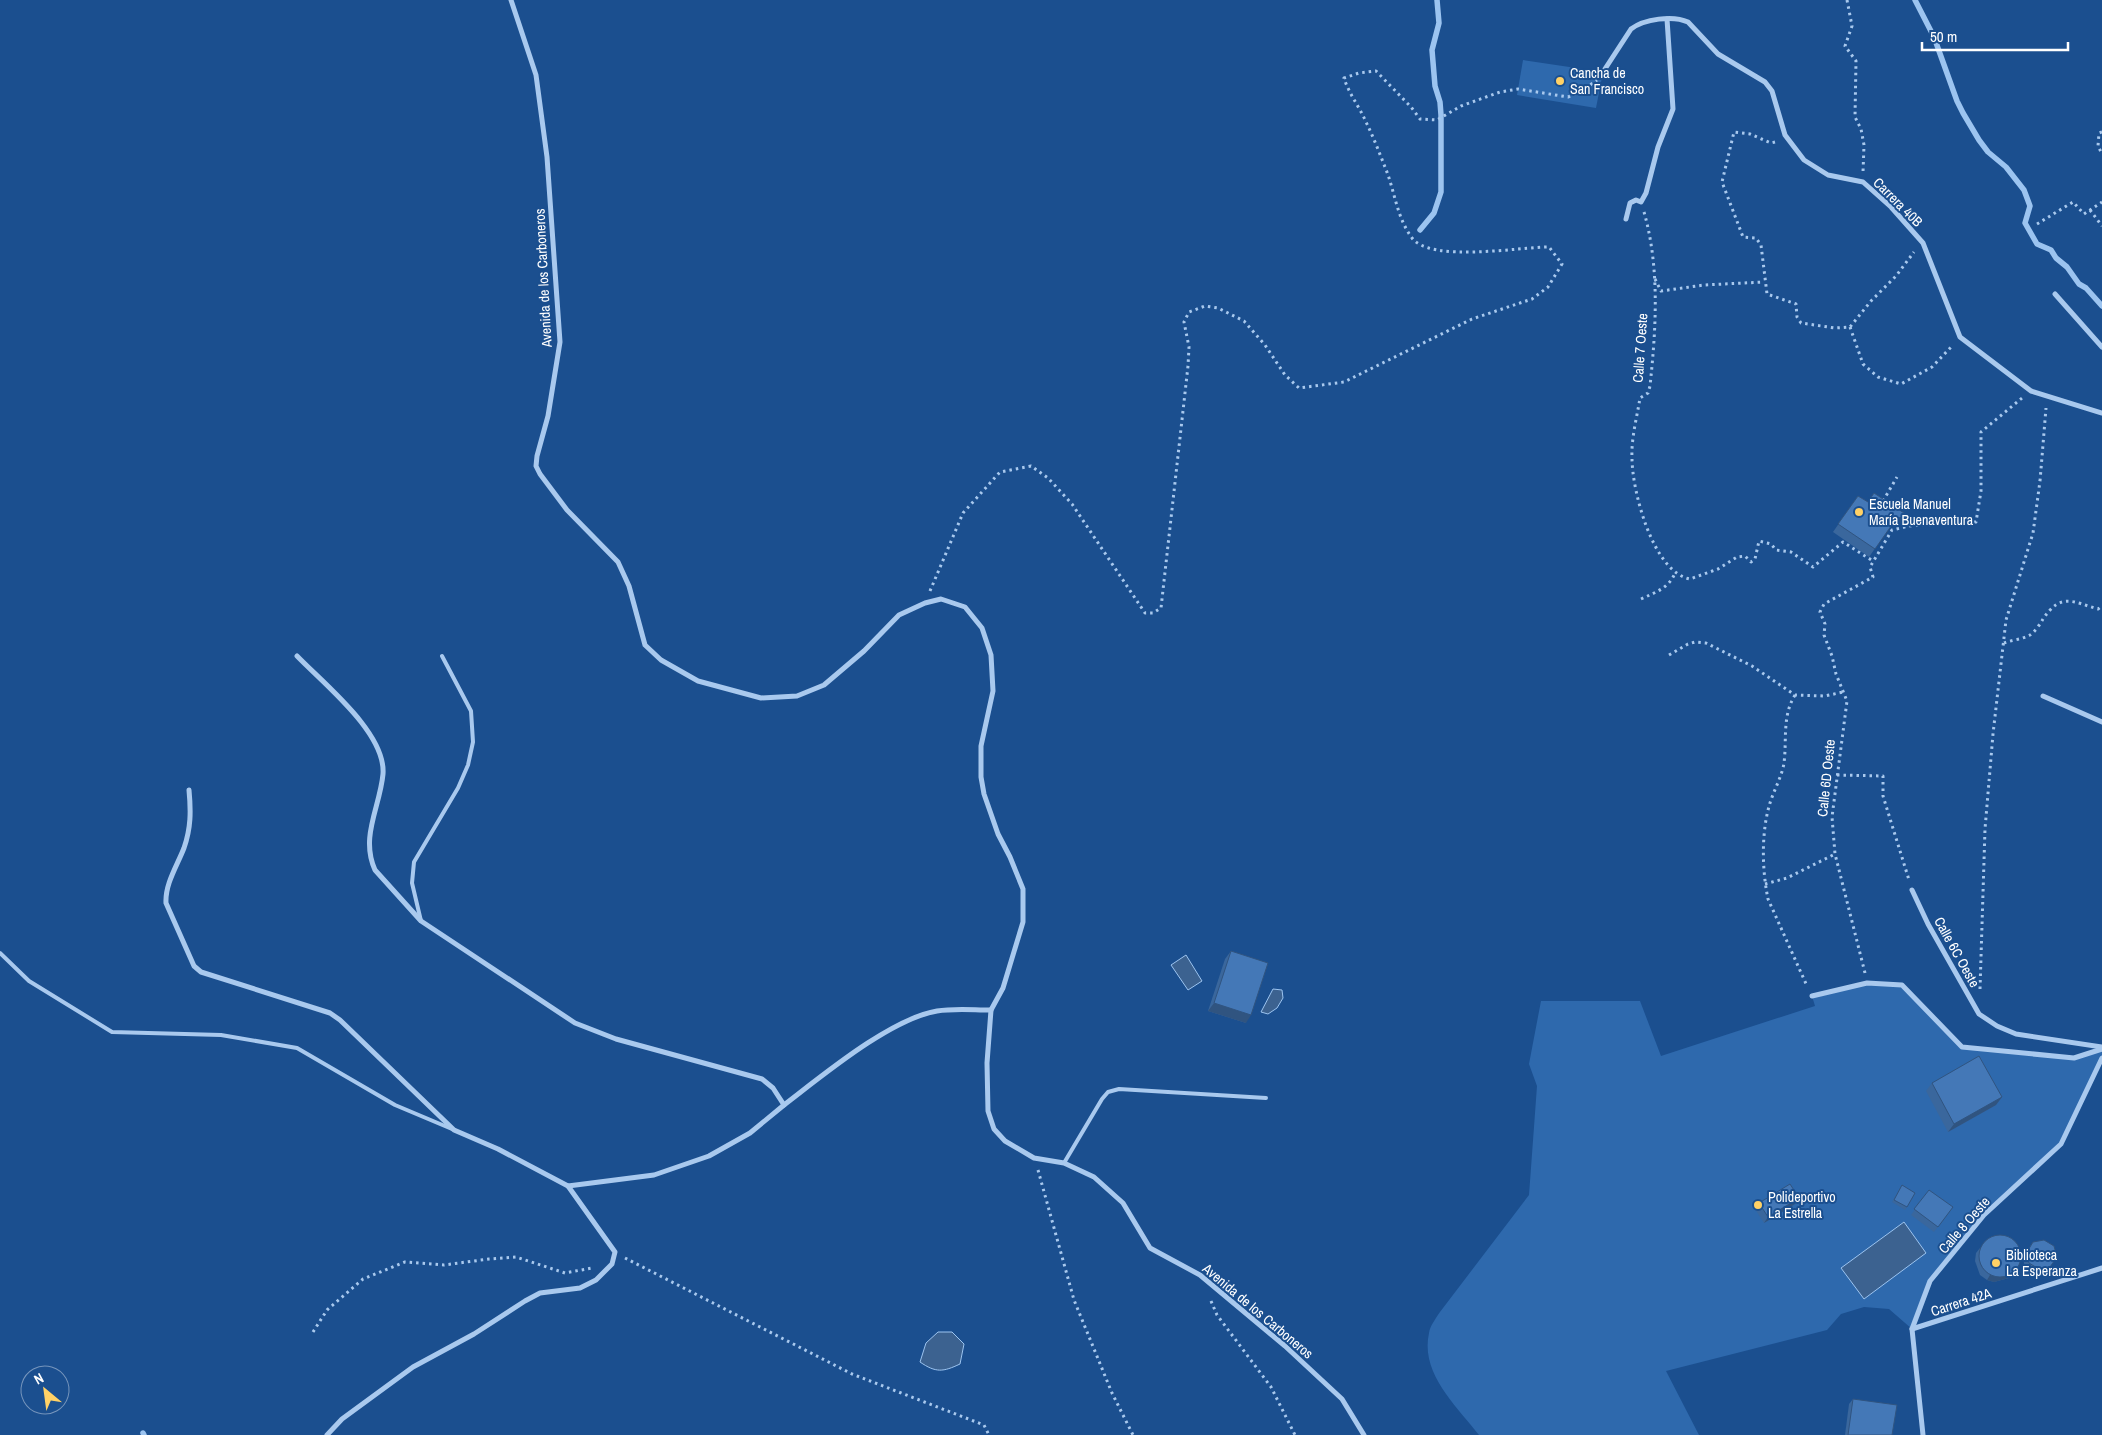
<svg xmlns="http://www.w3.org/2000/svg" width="2102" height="1435" font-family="'Archivo Narrow',sans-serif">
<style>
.green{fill:#2e69ad}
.water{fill:#3c6290;stroke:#9cc4f0}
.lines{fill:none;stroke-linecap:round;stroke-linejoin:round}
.stream{stroke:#9cc4f0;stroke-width:5.5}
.path{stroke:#a9c9ee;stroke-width:3;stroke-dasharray:2.5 4;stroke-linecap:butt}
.service{stroke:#a9c9ee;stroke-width:4}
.minor{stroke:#a9c9ee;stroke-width:5}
.wall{fill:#3a679d}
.shaded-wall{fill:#305480}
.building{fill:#4478b7;stroke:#305480}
.poi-dot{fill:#ffd166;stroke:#1b4f8f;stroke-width:2}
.labels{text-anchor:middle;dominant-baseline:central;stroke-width:4;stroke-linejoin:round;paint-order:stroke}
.poi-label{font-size:14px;fill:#fff;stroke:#1b4f8f;text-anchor:start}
.street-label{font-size:14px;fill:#fff;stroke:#1b4f8f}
</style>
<rect width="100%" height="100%" fill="#1b4f8f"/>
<g class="green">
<polygon points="1523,60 1603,72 1596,108 1517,95"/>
<path d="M1867,983L1902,985L1962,1047L2073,1058L2102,1049V1058L2061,1144L1984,1215L1930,1281L1912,1329L1889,1309L1864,1307L1841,1314L1827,1330L1666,1371L1699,1435H1479C1457,1406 1420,1374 1429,1333C1430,1326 1436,1318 1440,1312L1529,1195L1537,1086L1529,1064L1541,1001H1640L1661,1056L1815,1006L1812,996Z"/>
</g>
<g class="water">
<polygon points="1186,955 1202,981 1188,990 1171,965"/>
<polygon points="1273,989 1282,990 1283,998 1277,1008 1268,1014 1261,1012"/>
<polygon points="1904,1222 1926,1253 1864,1299 1841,1268"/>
<path d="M938,1332H952L964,1344L960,1364C943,1372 936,1373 920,1362L926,1343Z"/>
</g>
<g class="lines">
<g class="stream">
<polyline points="1915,0 1934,37 1957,101 1963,113 1979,140 1988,152 2006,167 2024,190 2030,206 2025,223 2037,244 2051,250 2056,258 2067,267 2079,284 2086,288 2102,306"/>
<polyline points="1420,230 1434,213 1441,192 1441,115 1440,102 1435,86 1432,50 1439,23 1437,0"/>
<polyline points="143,1433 144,1435"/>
</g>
<g class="path">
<polyline points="1847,0 1852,26 1845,46 1856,61 1855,117 1861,129 1864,145 1863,172"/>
<polyline points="2102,132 2099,133 2098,146 2102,154"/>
<polyline points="1775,142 1771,143 1750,134 1734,132 1722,182 1743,237 1756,238 1761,245 1767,294 1796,304 1797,317 1801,323 1835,328 1850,327 1871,301 1896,276 1914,252"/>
<polyline points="2090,210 2102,226"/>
<path d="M1644,212C1660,268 1656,329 1650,386L1648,393L1640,398C1637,417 1631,439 1632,458C1632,491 1653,572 1690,579L1718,569L1737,557L1745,556L1751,562L1755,559L1759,541L1771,544L1776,550L1791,552L1813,567L1843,542L1873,561"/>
<polyline points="2037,224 2073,202 2084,214 2102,202"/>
<polyline points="1655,279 1661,291 1704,285 1764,282"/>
<polyline points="1850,327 1863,364 1878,377 1901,384 1932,367 1953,345"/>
<polyline points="1883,501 1897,477"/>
<polyline points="1903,514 1908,517 1909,526"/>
<path d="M930,591L963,513L1000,472L1031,466L1048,478L1072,504L1145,613H1153L1161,608L1188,366L1189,347L1184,322L1189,312L1205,306L1218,308L1244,321L1265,345L1285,375L1299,388L1344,382L1472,319L1532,299L1548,287L1562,264L1549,247C1519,247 1431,263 1412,238C1396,216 1395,191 1385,167C1379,152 1373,136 1366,122C1359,106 1349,94 1344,78L1359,73L1376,71L1411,107L1420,119L1437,120L1461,106L1500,92L1518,89L1568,97L1582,91L1597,80"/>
<path d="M1641,599C1656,592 1669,588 1675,573"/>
<path d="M2004,643C2012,640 2023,639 2030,635C2035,632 2040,624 2043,619C2061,592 2073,602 2098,609L2102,606"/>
<polyline points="1669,655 1688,644 1695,642 1706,643 1752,666 1795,695 1825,696 1843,692"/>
<path d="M1795,695C1782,716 1787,739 1784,763C1782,776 1774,790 1770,803C1761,832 1762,870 1768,899L1807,986"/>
<polyline points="1837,775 1883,776 1883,796 1909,880"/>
<polyline points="1765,884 1787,878 1835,854"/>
<polyline points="1865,973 1835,854 1832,817 1847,701 1836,674 1832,656 1824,635 1825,624 1820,612 1824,604 1873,577 1870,567 1892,530 1909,526 1976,522 1981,491 1981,432 2022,398"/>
<polyline points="1980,989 1985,829 1993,734 2006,620 2033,533 2040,481 2046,408"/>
<polyline points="1038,1170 1074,1300 1112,1393 1133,1435"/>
<polyline points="625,1258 852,1374 984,1425 989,1435"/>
<polyline points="1211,1301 1217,1315 1271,1387 1295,1435"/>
<polyline points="313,1332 327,1310 363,1279 405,1262 444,1265 489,1259 516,1257 565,1273 592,1268"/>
</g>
<g class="service">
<polyline points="421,921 412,883 414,862 458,788 468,765 473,742 471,711 442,656"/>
<polyline points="0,953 29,981 112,1032 221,1035 297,1048 395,1105 452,1129"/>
<polyline points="1064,1163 1102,1099 1108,1092 1119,1089 1266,1098"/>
</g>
<g class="minor">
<polyline points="511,0 536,75 547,157 560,342 548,416 537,456 536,466 540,474 567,510 618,562 629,586 645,645 661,660 698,681 761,698 797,696 824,685 864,651 899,615 925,603 941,599 965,607 982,628 991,655 993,691 981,746 981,777 984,794 998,834 1010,857 1023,889 1023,922 1003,988 991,1010 987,1063 988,1111 994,1129 1005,1141 1034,1158 1064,1163 1094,1177 1123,1203 1150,1248 1200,1275 1285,1346 1342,1399 1364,1435"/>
<path d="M1603,72L1631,29C1644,19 1673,15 1688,22L1718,54L1765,82L1772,91L1785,135L1804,160L1828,175L1863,182L1891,207L1923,243L1960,337L2031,391L2102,413"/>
<polyline points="1626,219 1630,203 1636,200 1641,202 1646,193 1658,147 1673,109 1667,19"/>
<polyline points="2055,294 2102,347"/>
<path d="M297,656C324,684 386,733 383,774C380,807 360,837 375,870L421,921L575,1023L616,1039L762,1079L773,1088L784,1105C822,1076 890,1019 937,1011C954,1008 973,1010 991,1010"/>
<polyline points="2043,696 2102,722"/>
<path d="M189,790C191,811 191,828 184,848C177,866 165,884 166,903L194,966L201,972L330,1013L340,1020L454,1130L498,1149L568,1186L615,1252L612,1264L596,1280L580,1288L540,1293L525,1301L474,1334L413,1367L342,1419L327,1435"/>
<polyline points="1912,890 1928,924 1979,1014 1997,1026 2016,1034 2102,1047"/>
<polyline points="1812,996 1867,983 1902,985 1962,1047 2074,1058 2102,1049"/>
<polyline points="568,1186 654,1175 709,1156 750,1133 784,1105"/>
<polyline points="1912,1329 2102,1268"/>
<polyline points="1923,1435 1912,1329 1930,1281 1984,1215 2061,1144 2102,1058"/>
</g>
</g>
<g class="wall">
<polygon points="1874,493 1901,523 1890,527 1869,557 1833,532 1858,496 1868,502"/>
<polygon points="1231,951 1246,1023 1208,1011 1225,959"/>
<polygon points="1932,1083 2002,1097 1996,1105 1948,1132 1926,1091"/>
<polygon points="1902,1185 1915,1193 1905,1210 1892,1202"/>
<polygon points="1929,1190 1953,1207 1934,1232 1911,1215"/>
<polygon points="1799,1198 1795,1204 1764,1223 1755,1209 1759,1203"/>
<polygon points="2033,1242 2046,1272 2035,1275 2025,1269 2023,1257"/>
<polygon points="1980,1248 2018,1267 2009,1278 1994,1282 1987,1280 1980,1275 1975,1261 1976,1253"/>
<polygon points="1853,1399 1892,1435 1845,1435 1849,1404"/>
</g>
<g class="shaded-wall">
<polygon points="1907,515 1901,523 1890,527 1896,519"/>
<polygon points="1214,1003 1251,1015 1246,1023 1208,1011"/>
<polygon points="2002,1097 1996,1105 1948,1132 1954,1124"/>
<polygon points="1799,1198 1795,1204 1764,1223 1768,1217"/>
<polygon points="2018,1267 2009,1278 1994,1282 1987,1280 1990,1275"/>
<polygon points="2050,1267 2046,1272 2035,1275 2039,1269"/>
</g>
<g class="building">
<polygon points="1874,493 1907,515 1896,519 1875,549 1838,524 1858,496 1868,502"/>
<polygon points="1231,951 1268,963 1251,1015 1214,1003"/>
<polygon points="1979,1056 2002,1097 1954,1124 1932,1083"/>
<polygon points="1790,1184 1799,1198 1768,1217 1759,1203"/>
<polygon points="1902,1185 1915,1193 1907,1207 1894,1200"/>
<polygon points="1929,1190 1953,1207 1938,1227 1914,1209"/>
<circle cx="2000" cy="1256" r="21"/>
<polygon points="2044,1240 2054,1246 2057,1257 2050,1267 2039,1269 2029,1263 2027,1252 2033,1242"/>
<polygon points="1853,1399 1897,1405 1892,1435 1848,1435"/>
</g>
<g class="poi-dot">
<circle cx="1560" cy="81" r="5"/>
<circle cx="1859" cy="512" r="5"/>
<circle cx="1758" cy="1205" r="5"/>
<circle cx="1996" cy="1263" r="5"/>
</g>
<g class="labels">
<g class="poi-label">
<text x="1570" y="73">Cancha de<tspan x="1570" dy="16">San Francisco</tspan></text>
<text x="1869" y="504">Escuela Manuel<tspan x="1869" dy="16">María Buenaventura</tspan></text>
<text x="1768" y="1197">Polideportivo<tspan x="1768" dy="16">La Estrella</tspan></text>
<text x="2006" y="1255">Biblioteca<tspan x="2006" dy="16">La Esperanza</tspan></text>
</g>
<g class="street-label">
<text transform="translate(1898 202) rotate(45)">Carrera 40B</text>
<text transform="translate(543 278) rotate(-93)">Avenida de los Carboneros</text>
<text transform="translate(1640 348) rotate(-86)">Calle 7 Oeste</text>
<text transform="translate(1826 778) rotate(-84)">Calle 6D Oeste</text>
<text transform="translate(1957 952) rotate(61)">Calle 6C Oeste</text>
<text transform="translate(1964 1225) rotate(-49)">Calle 8 Oeste</text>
<text transform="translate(1961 1302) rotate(-18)">Carrera 42A</text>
<text transform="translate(1258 1311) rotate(40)">Avenida de los Carboneros</text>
</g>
</g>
<g transform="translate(45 1390) rotate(331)"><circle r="24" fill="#1b4f8f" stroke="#7695bc"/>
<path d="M0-4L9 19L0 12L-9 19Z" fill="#ffd166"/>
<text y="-8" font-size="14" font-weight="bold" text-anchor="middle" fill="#ffffff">N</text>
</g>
<path d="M1922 42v8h146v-8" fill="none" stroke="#ffffff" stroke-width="2.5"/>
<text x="1930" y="42" font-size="15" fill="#ffffff" stroke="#1b4f8f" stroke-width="4" paint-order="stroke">50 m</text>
</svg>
